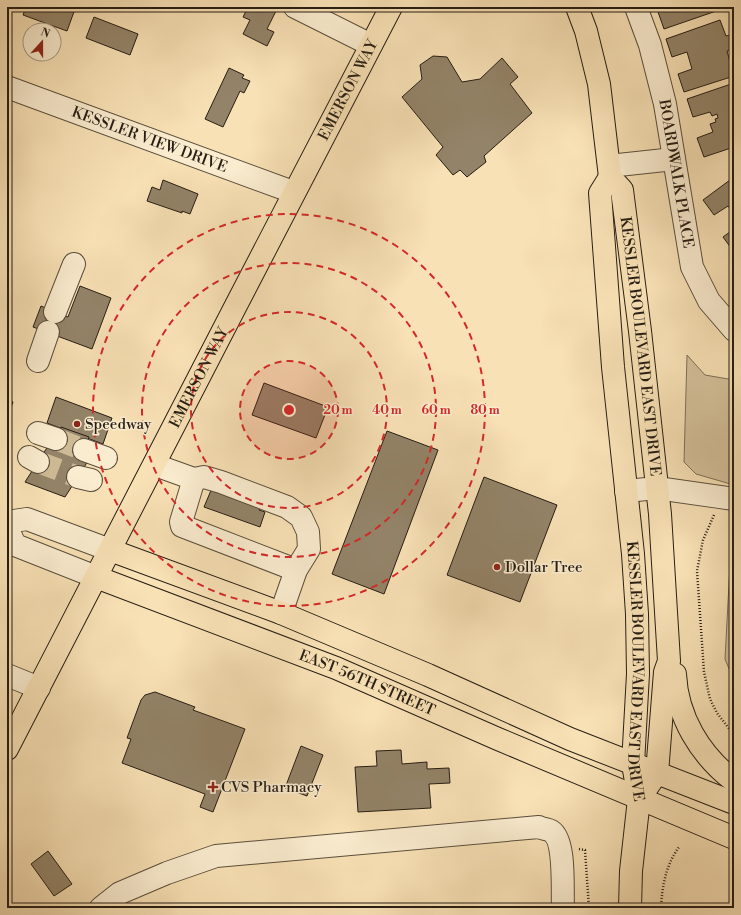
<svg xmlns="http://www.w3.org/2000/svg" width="741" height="915" font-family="'Libre Bodoni',serif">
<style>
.green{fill:#d4c09a;stroke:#7d6e57}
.building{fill:#938368;stroke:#261d14}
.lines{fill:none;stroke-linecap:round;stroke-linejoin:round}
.minor-tunnel{stroke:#ceba95;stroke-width:22;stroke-dasharray:22 11;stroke-linecap:butt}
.minor-casing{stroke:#5a4e3c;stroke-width:24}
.major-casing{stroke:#261d14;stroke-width:24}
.path{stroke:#261d14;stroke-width:2.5;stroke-dasharray:1 2;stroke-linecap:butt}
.minor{stroke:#faeccf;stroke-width:22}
.major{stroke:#f8e1b5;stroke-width:22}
.ring{fill:none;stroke:#d62828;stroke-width:2;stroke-dasharray:7 5}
.poi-dot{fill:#8f2418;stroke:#faeccf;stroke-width:1.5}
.labels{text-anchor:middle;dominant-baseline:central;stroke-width:3;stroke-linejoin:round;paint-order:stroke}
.street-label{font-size:15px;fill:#261d14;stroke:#faeccf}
.poi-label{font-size:15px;fill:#261d14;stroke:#faeccf;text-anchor:start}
.centre{fill:#d62828;stroke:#faeccf;stroke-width:2}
.ring-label{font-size:12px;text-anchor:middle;font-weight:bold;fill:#d62828;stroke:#faeccf;stroke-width:3;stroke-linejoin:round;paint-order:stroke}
</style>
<rect width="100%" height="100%" fill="#f8e1b5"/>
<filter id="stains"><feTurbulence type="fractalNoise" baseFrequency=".005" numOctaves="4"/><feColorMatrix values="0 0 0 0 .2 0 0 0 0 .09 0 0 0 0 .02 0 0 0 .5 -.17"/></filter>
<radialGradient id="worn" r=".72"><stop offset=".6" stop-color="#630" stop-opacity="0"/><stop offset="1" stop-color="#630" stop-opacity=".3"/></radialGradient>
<g class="green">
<polygon points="687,355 705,375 734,380 734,485 696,474 684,462"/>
<polygon points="734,542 734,681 725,659 731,546"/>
</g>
<g class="building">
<polygon points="26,7 69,7 75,9 67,31 23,15"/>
<polygon points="248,7 270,7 276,11 267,29 274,32 267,46 243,34 250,20 243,17"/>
<polygon points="664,7 722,7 722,9 664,29 657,9"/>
<polygon points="94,17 138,34 130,55 86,38"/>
<polygon points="720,20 726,36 730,35 734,47 734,49 727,51 734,76 684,92 678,74 692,69 687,52 672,57 666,39"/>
<polygon points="433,56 447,57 462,82 480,79 502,58 518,77 510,84 532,113 484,156 486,162 467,177 460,170 453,175 436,155 443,147 402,97 422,79 420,65"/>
<polygon points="229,68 244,75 242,78 250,81 244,93 240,91 223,127 205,119"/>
<polygon points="734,83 734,147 704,157 697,138 713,132 710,124 716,122 715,119 718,118 717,114 712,116 710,112 693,117 687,99"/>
<polygon points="734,177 734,214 728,206 714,215 703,200"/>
<polygon points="163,180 198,194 190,214 182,211 182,213 147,201 152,187 160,190"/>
<polygon points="734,229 734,252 723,237"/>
<polygon points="80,286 111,298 92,349 33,327 41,306 68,317"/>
<polygon points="264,383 328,407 316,438 252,415"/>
<polygon points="56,397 112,418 103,444 47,423"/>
<polygon points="7,400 13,402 7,418"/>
<polygon points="61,427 89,437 83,455 90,458 65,497 25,482 50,443 54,444"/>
<polygon points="387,431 438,450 384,594 332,574"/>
<polygon points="484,477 557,505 520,602 447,575"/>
<polygon points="212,488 261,507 259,510 265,512 260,527 204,507"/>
<polygon points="155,692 195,707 193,710 245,729 213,812 200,807 205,794 122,763 131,739 127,738 141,700 145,695"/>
<polygon points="301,746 323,755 307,796 285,788"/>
<polygon points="401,750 402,764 427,762 427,769 449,768 450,783 429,784 431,808 358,812 355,767 377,766 376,751"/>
<polygon points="48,851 72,884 54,896 31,864"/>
</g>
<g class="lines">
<g class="minor-tunnel">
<polyline points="56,439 84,450"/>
<polyline points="38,462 78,477"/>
</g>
<g class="minor-casing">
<g id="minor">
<polyline points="295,7 371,45"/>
<path id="s1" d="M636,7L650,45L665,104L692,267L709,301L734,330"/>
<path id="s2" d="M7,87L293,192"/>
<polyline points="609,166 674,159"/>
<polyline points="55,312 74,264"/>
<polyline points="38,361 48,332"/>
<polyline points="38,433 56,439"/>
<polyline points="84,450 106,458"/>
<polyline points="29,457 38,462"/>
<polyline points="155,465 194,479 204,477 221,482 287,507 301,517 308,532 309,549 296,570 281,613"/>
<polyline points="78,477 91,480"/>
<polyline points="194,479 181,522 182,526 296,570"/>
<polyline points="626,491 657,488 734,499"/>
<polyline points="7,522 27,519 110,550"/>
<polyline points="7,527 15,545 96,577"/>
<polyline points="7,675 39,688"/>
<path d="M101,908L120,893L167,873L216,856L539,827C542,829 548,829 551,831C566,840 562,891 563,908"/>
</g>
</g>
<g class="major-casing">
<g id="major">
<path id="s3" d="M577,7L586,31L599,84L610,177L622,190L640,331L660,514L669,661L665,672L657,773L639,799"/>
<path id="s4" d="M610,177L600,193L613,367L633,554L637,614L638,674L633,764L639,799L631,871L630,908"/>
<polyline points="110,550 281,613 428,675 570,739 734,803"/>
<path id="s5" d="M96,577L336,668L498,739L734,838"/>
<path d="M675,674C677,717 700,755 734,781"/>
<path id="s6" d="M7,749C135,501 262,254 391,7"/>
</g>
</g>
<g class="path">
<polyline points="714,515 703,540 697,571 704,672 710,699 717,713 734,735"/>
<polyline points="579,849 585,850 589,908"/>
<path d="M661,908C662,886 666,865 679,847"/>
</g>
<use href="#minor" class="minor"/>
<use href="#major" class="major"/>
</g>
<circle cx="289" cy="410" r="49" fill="#d62828" fill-opacity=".12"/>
<g class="ring">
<circle cx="289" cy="410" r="49"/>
<circle cx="289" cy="410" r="98"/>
<circle cx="289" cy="410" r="147"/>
<circle cx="289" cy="410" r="196"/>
</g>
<g class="poi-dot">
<circle cx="77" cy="424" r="4"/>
<circle cx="497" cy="567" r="4"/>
<path d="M211 781h4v4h4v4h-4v4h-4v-4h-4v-4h4z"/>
</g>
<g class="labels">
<g class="street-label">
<text stroke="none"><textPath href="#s6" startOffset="742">EMERSON WAY</textPath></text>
<text stroke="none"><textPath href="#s2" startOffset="152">KESSLER VIEW DRIVE</textPath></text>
<text stroke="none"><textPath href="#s1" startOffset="172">BOARDWALK PLACE</textPath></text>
<text stroke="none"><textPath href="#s3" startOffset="349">KESSLER BOULEVARD EAST DRIVE</textPath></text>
<text stroke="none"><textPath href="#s6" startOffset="418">EMERSON WAY</textPath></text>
<text stroke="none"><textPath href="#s4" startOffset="499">KESSLER BOULEVARD EAST DRIVE</textPath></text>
<text stroke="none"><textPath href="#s5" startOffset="291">EAST 56TH STREET</textPath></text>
</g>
<g class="poi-label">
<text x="85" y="424">Speedway</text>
<text x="505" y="567">Dollar Tree</text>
<text x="221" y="787">CVS Pharmacy</text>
</g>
</g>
<circle cx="289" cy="410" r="6" class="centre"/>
<g class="ring-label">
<text x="338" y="414">20 m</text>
<text x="387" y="414">40 m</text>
<text x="436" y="414">60 m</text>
<text x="485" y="414">80 m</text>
</g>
<rect width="741" height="915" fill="none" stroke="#f8e1b5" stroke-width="24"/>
<rect x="8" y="8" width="725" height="899" fill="none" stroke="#261d14" stroke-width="2"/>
<rect x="12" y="12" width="717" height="891" fill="none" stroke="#261d14"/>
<g transform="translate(42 42) rotate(21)"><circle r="19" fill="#faeccf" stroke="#a59984"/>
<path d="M0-3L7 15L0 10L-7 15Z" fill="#8f2418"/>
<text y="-6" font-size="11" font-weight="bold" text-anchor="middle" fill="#261d14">N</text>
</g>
<rect width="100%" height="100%" filter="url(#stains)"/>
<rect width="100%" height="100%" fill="url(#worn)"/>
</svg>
